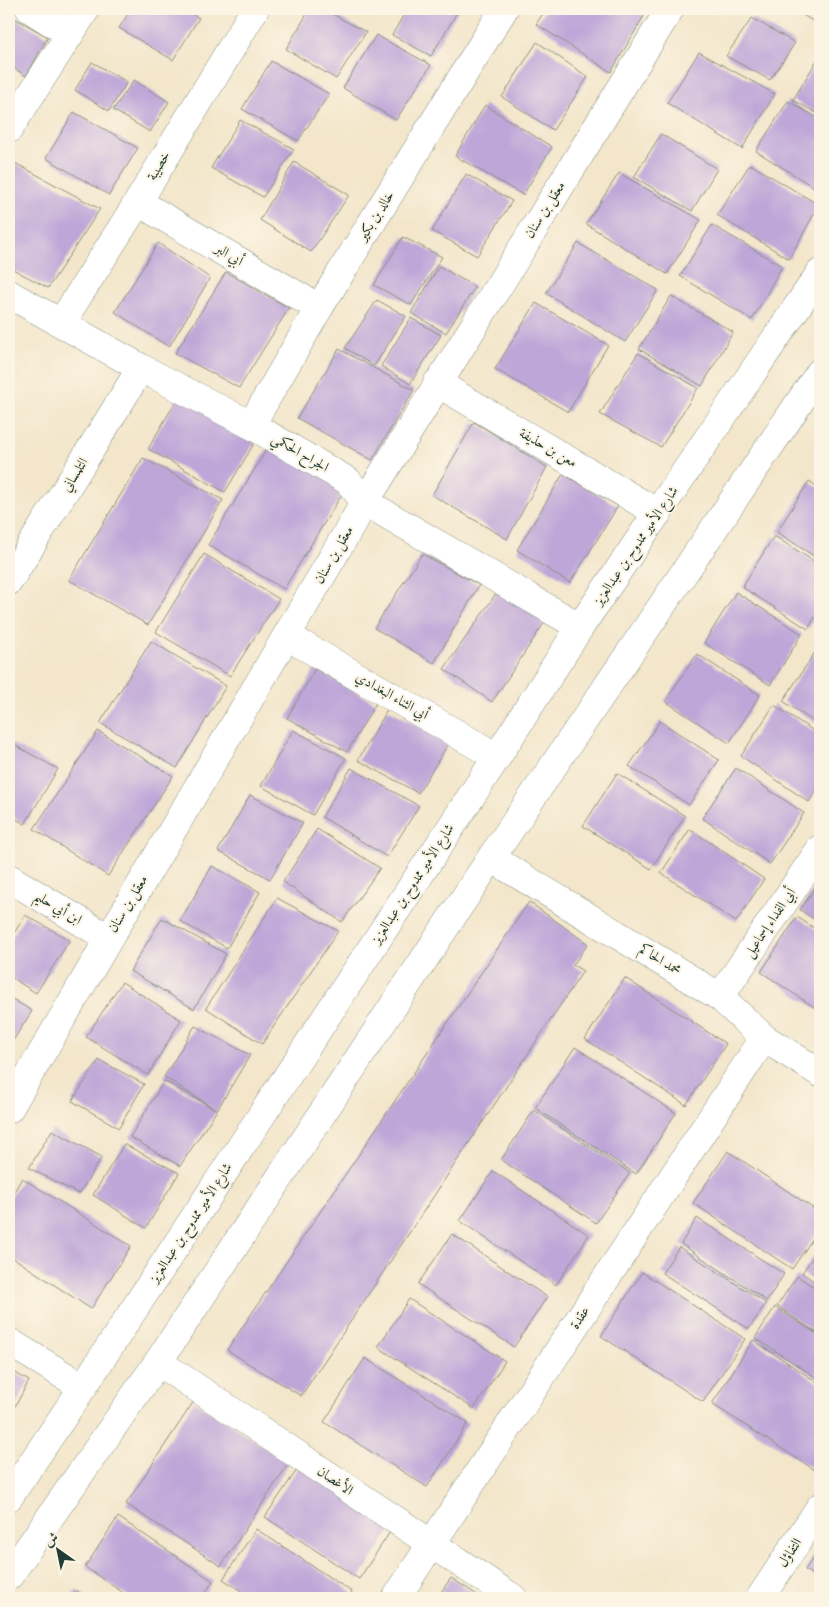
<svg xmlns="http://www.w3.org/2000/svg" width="829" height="1607" font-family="'IM FELL English',Amiri,serif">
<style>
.building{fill:#bea6d8}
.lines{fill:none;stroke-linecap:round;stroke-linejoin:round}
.minor-casing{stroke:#899280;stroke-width:29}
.minor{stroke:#fff;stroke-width:28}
.labels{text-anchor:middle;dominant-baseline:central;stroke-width:4;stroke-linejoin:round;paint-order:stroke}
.street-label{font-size:14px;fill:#1f3d34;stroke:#fcf5e5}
</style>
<rect width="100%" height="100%" fill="#fcf5e5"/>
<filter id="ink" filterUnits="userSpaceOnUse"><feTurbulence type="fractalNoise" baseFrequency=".02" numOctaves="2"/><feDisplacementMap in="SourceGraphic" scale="10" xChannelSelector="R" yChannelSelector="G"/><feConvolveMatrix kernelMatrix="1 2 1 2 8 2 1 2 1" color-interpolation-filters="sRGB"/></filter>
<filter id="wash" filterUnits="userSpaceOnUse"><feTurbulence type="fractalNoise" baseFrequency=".0096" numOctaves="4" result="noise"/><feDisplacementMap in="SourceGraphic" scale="20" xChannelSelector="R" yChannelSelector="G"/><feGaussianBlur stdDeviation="1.12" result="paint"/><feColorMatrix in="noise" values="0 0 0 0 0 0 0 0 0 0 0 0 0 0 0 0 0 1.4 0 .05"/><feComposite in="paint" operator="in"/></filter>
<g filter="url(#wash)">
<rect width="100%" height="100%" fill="#f3e6cb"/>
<g id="blocks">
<g class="building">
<polygon points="131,9 183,9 199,18 173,60 119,28"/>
<polygon points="310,9 323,9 366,32 336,79 286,49"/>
<polygon points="363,9 380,9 376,16"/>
<polygon points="407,9 459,9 431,56 392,35"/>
<polygon points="546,9 632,9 644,16 611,72 536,24"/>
<polygon points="793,9 820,9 820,16 816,23"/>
<polygon points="9,15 48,37 26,76 9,65"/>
<polygon points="752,18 795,43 770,80 726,56"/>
<polygon points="376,35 431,65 396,120 343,88"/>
<polygon points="537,42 588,77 553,130 502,97"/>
<polygon points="699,52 775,94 742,149 667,103"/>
<polygon points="820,55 820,115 793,100"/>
<polygon points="271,61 329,94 298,141 242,109"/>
<polygon points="92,62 127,82 109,111 75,90"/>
<polygon points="134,80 169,102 150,132 113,110"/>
<polygon points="788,101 820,119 820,191 756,151"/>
<polygon points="485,105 552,147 523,195 455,156"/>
<polygon points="74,112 138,148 109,195 46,158"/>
<polygon points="240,120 294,149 263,197 211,168"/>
<polygon points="661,134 717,169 692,211 634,177"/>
<polygon points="294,162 349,195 311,252 260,220"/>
<polygon points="15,163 100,209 48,288 9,267 9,174"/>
<polygon points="750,164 819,205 789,259 717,215"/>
<polygon points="619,173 701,220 667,274 586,224"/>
<polygon points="466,174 512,201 477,256 432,231"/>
<polygon points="712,225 782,266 752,320 680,276"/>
<polygon points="403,237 442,257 411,305 374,285"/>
<polygon points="158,243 210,278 169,347 115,312"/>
<polygon points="578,243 658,290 625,342 546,293"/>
<polygon points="439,266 475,287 446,333 411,313"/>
<polygon points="226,272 289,308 239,388 175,353"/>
<polygon points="671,296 733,332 702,386 639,349"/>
<polygon points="377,300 406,316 374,366 345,348"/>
<polygon points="536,303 608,345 568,412 495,369"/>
<polygon points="411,318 441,335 410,384 381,366"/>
<polygon points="339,349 414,390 372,460 297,418"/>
<polygon points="638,353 698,388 661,447 600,414"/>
<polygon points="180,394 258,437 225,492 148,449"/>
<polygon points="474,422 547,467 507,539 432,495"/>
<polygon points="270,444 345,489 284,589 208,545"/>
<polygon points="143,458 223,500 148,625 69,580"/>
<polygon points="563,474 618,506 570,583 517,550"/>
<polygon points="809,481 820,488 820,560 777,532"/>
<polygon points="774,536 820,565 820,609 808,629 742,587"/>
<polygon points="204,554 279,599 230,676 156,632"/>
<polygon points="422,554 479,585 434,663 374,628"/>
<polygon points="502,585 550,614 492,702 444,669"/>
<polygon points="736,592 802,634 770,685 704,643"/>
<polygon points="151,641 226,686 177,768 100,723"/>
<polygon points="819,646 820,647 820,726 783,701"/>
<polygon points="697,654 760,695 729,743 665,701"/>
<polygon points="315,669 376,703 347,752 287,718"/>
<polygon points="774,705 820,735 820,785 809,802 741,756"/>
<polygon points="388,709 449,743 418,793 358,760"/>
<polygon points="660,721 719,760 689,805 629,766"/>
<polygon points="293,730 346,758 313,815 261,786"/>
<polygon points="98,731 173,776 108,876 34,829"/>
<polygon points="9,742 58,769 25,824 9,815"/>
<polygon points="351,768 419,806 387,857 322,817"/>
<polygon points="736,768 804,813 770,864 702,818"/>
<polygon points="617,773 685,816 651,869 583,826"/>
<polygon points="250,795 303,823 270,879 218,851"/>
<polygon points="317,829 380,868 342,922 283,882"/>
<polygon points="690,829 764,879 736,922 661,873"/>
<polygon points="212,866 260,892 227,948 180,921"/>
<polygon points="820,880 820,923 800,910"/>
<polygon points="277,898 338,931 262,1044 206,1008"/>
<polygon points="529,902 588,944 573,965 583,971 301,1396 227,1350"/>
<polygon points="25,915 70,940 36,993 9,976 9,942"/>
<polygon points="797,917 820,932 820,1011 761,972"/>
<polygon points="162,918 226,954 194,1009 130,971"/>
<polygon points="625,978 726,1044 686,1105 585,1039"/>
<polygon points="122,982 181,1020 148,1075 86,1037"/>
<polygon points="9,997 32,1011 9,1047"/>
<polygon points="195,1026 250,1055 217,1110 164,1077"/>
<polygon points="575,1047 676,1113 636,1174 535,1108"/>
<polygon points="99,1060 144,1084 119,1128 72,1101"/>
<polygon points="164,1081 217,1110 180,1166 130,1137"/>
<polygon points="534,1110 630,1173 596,1223 501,1160"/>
<polygon points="52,1130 102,1157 79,1194 29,1168"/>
<polygon points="124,1144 179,1173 146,1228 93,1195"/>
<polygon points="728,1151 820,1213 820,1228 792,1269 693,1203"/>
<polygon points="493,1171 589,1235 556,1285 460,1221"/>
<polygon points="22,1178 131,1246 91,1309 9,1255 9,1201"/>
<polygon points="697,1218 784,1274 767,1301 681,1244"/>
<polygon points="452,1234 547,1297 514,1347 418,1284"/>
<polygon points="679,1247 766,1303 749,1329 662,1273"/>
<polygon points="820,1247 820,1285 802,1273"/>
<polygon points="642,1272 745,1339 703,1402 601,1336"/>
<polygon points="797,1276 820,1291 820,1335 777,1306"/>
<polygon points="409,1299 505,1361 474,1409 378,1347"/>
<polygon points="775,1307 820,1336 820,1380 755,1338"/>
<polygon points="753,1340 820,1384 820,1462 815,1470 712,1404"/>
<polygon points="365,1358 468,1423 427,1487 324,1422"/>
<polygon points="9,1369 29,1381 9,1417"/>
<polygon points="194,1401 289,1463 221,1566 126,1504"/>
<polygon points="299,1467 392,1529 359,1579 265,1517"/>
<polygon points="118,1517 213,1581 202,1598 131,1598 85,1567"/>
<polygon points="256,1529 352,1592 348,1598 252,1598 223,1579"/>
<polygon points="820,1547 820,1580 805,1570"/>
<polygon points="451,1578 482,1598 437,1598"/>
<polygon points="76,1590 88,1598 70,1598"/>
<polygon points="221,1593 229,1598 217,1598"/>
</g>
</g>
</g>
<g filter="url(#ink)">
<use href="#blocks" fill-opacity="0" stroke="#899280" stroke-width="1"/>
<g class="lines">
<g class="minor-casing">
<g id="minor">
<polyline points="30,9 70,34"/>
<polyline points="9,129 86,9"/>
<polyline points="138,202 319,308"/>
<polyline points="9,294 141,368 251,425 348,481 365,502 580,627"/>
<polyline points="61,323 138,202 255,9"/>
<polyline points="437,383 658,513"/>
<polyline points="251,425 319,308 504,9"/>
<polyline points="9,581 141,368"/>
<polyline points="287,636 497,757"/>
<polyline points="491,858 720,997 764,1038 820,1073"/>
<polyline points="9,878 108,938"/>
<polyline points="720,997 820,849"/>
<polyline points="9,1109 365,502 670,9"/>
<polyline points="9,1342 83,1387"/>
<polyline points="158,1362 513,1598"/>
<polyline points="9,1497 83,1387 497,757 580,627 820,273"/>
<polyline points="9,1576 158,1362 491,858 820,372"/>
<polyline points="396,1598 764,1038"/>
<polyline points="760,1598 820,1507"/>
</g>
</g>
<use href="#minor" class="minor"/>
</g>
</g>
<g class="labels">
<g class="street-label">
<text transform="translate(159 166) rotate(-59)">خصيبة</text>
<text transform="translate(545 210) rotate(-58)">معقل بن سنان</text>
<text transform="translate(376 216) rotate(-58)">خالد بن بكير</text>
<text transform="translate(229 255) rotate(31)">أبي البر</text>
<text transform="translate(548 448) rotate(30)">معن بن حذيفة</text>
<text transform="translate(300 453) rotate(30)">الجراح الحكمي</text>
<text transform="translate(75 475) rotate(-58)">التلمساني</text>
<text transform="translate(636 546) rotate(-56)">شارع الأمير ممدوح بن عبدالعزيز</text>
<text transform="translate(334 555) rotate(-60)">معقل بن سنان</text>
<text transform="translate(392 696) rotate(30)">أبي الثناء البغدادي</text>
<text transform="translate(413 884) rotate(-57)">شارع الأمير ممدوح بن عبدالعزيز</text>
<text transform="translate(128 904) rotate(-59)">معقل بن سنان</text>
<text transform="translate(58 908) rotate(31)">ابن أبي حليم</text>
<text transform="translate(770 923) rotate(-56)">أبي الفداء إسماعيل</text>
<text transform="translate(660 960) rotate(31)">محمد الحاكم</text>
<text transform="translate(191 1223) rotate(-57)">شارع الأمير ممدوح بن عبدالعزيز</text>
<text transform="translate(580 1318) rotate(-57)">عقدة</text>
<text transform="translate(335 1481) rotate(34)">الأغصان</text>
<text transform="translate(790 1553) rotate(-57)">التفاؤل</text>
</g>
</g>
<rect width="829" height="1607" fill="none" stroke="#fcf5e5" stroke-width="30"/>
<g transform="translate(58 1550) rotate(327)" stroke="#fcf5e5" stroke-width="4" paint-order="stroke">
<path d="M0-4L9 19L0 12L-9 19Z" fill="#1f3d34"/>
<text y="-8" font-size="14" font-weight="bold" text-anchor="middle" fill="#1f3d34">ش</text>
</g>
</svg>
